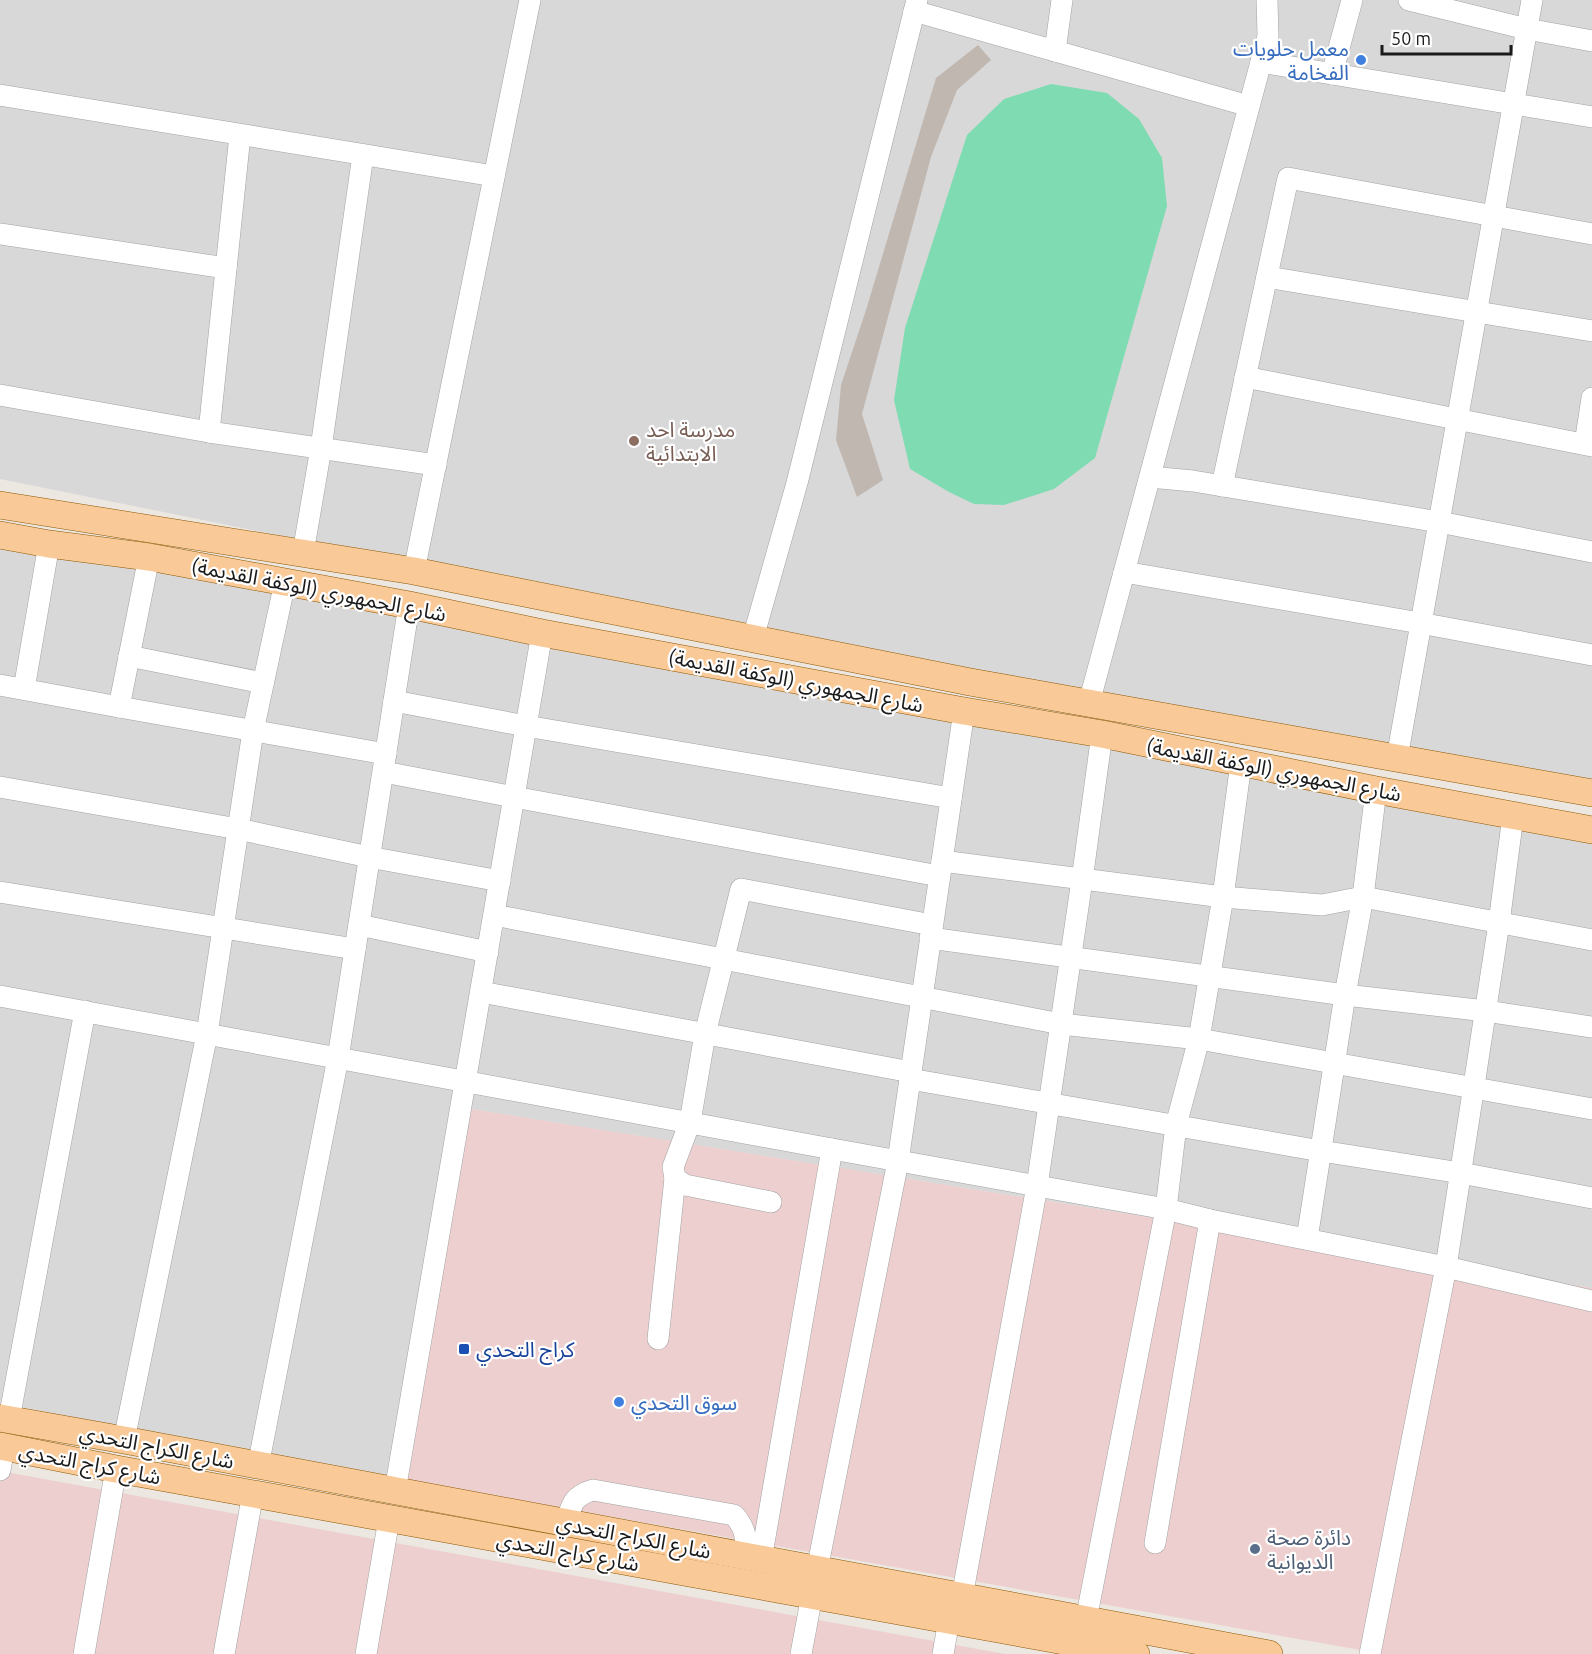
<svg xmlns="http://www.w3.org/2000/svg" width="1592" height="1654" font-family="Ubuntu,'Noto Sans Arabic',sans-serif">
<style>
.residential{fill:#d9d8d8}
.commercial{fill:#edcfcf}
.pitch{fill:#7fdbb2}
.building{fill:#c0b7b0}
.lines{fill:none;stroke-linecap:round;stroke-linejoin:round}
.minor-casing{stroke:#a2a2a2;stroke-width:22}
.major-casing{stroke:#8e5803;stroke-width:28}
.minor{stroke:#fff;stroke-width:21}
.major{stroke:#f9ca98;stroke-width:27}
.shop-dot{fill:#3f7fe0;stroke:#fff;stroke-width:2}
.education-dot{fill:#8d6e63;stroke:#fff;stroke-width:2}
.transit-dot{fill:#1a4fb4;stroke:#fff;stroke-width:2}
.service-dot{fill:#5c6f8a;stroke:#fff;stroke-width:2}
.labels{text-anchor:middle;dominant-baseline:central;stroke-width:4.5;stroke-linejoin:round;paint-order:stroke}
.shop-label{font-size:21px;fill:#366cbe;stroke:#fff;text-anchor:end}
.education-label{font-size:21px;fill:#785e54;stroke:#fff;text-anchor:start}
.street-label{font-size:21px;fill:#1b1b1b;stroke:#fff}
.transit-label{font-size:21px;fill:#164399;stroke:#fff;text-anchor:start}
.service-label{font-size:21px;fill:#4e5e75;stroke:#fff;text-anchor:start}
</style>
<rect width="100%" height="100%" fill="#ece7e0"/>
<g class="residential">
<polygon points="0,0 1592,0 1592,801 0,479"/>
<polygon points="0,523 1592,839 1592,1288 464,1108 405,1480 0,1403"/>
</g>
<g class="commercial">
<polygon points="464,1108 1592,1288 1592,1654 1383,1654 405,1480"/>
<polygon points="0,1471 1005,1654 0,1654"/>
</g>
<polygon class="pitch" points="1051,84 1107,93 1139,119 1162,158 1167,206 1095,458 1054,489 1004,505 974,504 949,492 910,469 894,400 905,328 967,135 1004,99"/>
<polygon class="building" points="978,45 991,60 957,90 931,157 862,414 883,480 857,497 836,440 841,385 866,310 936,78"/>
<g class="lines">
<g class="minor-casing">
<g id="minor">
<polyline points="1409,0 1527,29 1592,41"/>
<polyline points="914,11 1249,106"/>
<polyline points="1055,51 1062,0"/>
<polyline points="1261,62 1592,117"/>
<polyline points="1332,74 1352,0"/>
<polyline points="0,95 494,176"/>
<polyline points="0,234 226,268"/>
<polyline points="1267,277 1592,331"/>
<polyline points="1245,377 1592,446"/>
<polyline points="0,395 209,432 436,465"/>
<polyline points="209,432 240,135"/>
<polyline points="1585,444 1592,398"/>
<polyline points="1150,477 1193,481 1439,522 1592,552"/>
<polyline points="1222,486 1288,178 1592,234"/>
<polyline points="303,553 321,448 363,155"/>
<polyline points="414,571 530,0"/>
<polyline points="1124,572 1420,623 1592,655"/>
<polyline points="753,638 797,483 917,0"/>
<polyline points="129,656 263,683"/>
<polyline points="0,685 119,707 386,754"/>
<polyline points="24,689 49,544"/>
<polyline points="394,701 526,726 951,798"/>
<polyline points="1089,703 1268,36 1267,0"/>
<polyline points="119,707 149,557"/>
<polyline points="1397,758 1532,0"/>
<polyline points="384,772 514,797 939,876"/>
<polyline points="0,787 238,829 369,857 500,881"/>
<polyline points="942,861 1223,897 1322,905 1363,897 1592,940"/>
<polyline points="0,892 355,949"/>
<polyline points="494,915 1061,1024 1199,1039 1592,1109"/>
<polyline points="359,925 488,952"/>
<polyline points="930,938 1345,995 1486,1011 1592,1027"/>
<polyline points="481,992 911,1072"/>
<polyline points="0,996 832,1149 1166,1209 1210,1220 1446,1267 1592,1301"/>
<polyline points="910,1079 1321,1151 1461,1173 1592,1198"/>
<polyline points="771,1202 685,1185 675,1178 673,1167 690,1122 705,1034 741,889 932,925"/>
<polyline points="1307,1239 1345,995 1363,897 1376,790"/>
<polyline points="658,1339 675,1178"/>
<polyline points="9,1419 85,1011"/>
<polyline points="124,1440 207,1034 253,731 285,582"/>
<polyline points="258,1466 338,1058 409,605"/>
<polyline points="0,1470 4,1447"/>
<polyline points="395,1491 542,633"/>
<path d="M566,1522C572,1504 573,1496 593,1490L734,1515C747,1530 746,1538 745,1557"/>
<polyline points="1155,1543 1210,1220"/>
<polyline points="761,1560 832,1149"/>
<polyline points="817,1570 898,1161 964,711"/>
<polyline points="962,1597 1037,1186 1082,880 1102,734"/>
<polyline points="1086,1620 1166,1209 1176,1125 1199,1039 1223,897 1241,763"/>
<polyline points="84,1654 116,1469"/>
<polyline points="224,1654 253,1493"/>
<polyline points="366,1654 389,1519"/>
<polyline points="801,1654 812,1595"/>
<polyline points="943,1654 949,1620"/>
<polyline points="1370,1654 1446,1267 1499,923 1513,816"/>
</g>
</g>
<g class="major-casing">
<g id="major">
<polyline points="0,505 414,571 970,682 1592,793"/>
<polyline points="0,535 49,544 149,557 285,582 409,605 542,633 964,711 1102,734 1376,790 1592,830"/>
<polyline points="0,1418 124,1440 1269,1654"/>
<polyline points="0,1446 116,1469 1136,1654"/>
</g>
</g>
<use href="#minor" class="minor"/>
<use href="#major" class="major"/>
</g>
<g class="shop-dot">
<circle cx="1361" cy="60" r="6"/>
<circle cx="619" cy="1402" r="6"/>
</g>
<circle class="education-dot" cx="634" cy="441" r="6"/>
<rect class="transit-dot" x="458" y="1343" width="12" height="12" rx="3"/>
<circle class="service-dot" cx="1255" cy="1549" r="6"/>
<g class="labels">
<g class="shop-label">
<text x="1349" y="48">معمل حلويات<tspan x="1349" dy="24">الفخامة</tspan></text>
<text x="631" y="1402" text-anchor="start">سوق التحدي</text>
</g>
<g class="education-label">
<text x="646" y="429">مدرسة احد<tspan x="646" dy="24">الابتدائية</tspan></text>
</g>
<g class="street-label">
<text transform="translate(319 589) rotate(11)">شارع الجمهوري (الوكفة القديمة)</text>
<text transform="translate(796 680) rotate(11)">شارع الجمهوري (الوكفة القديمة)</text>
<text transform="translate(1274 769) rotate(11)">شارع الجمهوري (الوكفة القديمة)</text>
<text transform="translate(157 1446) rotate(11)">شارع الكراج التحدي</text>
<text transform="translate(90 1463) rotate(11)">شارع كراج التحدي</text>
<text transform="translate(634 1536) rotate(11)">شارع الكراج التحدي</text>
<text transform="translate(568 1551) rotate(10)">شارع كراج التحدي</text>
</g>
<g class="transit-label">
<text x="476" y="1349">كراج التحدي</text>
</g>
<g class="service-label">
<text x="1267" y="1537">دائرة صحة<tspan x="1267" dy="24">الديوانية</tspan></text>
</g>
</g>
<path d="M1382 45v9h129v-9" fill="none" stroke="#1b1b1b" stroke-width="3"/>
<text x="1391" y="45" font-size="18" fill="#1b1b1b" stroke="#ffffff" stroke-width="4.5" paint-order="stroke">50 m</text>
</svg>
